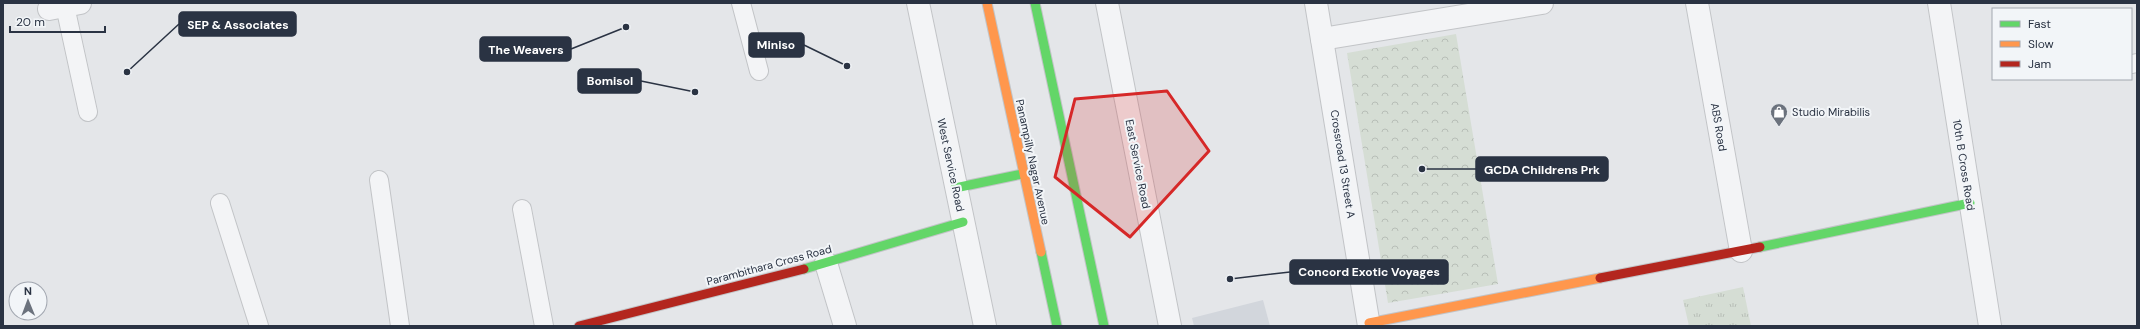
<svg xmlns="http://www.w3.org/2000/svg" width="2140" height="329" font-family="'DM Sans',sans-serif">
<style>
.built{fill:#d2d6dc}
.grass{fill:url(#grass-tufts)}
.forest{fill:url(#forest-crowns)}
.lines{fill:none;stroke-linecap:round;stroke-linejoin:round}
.lane-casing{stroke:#c2c4c7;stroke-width:20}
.street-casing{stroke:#c2c4c7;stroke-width:24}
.fast-casing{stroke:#c2c4c7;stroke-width:11}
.slow-casing{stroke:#c2c4c7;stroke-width:11}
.jam-casing{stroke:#c2c4c7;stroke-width:11}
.lane{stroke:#f3f4f6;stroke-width:18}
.street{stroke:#f3f4f6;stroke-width:22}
.fast{stroke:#63d668;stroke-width:9}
.slow{stroke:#ff974d;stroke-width:9}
.jam{stroke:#b3261e;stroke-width:9}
.marked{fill:#d62828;fill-opacity:0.2;stroke:#d62828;stroke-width:3;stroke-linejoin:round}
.labels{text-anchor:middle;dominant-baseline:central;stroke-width:4;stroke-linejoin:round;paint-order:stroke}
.poi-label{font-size:11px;fill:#2a3343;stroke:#f2f5f8;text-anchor:start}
.street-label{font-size:11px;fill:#2a3343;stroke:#f2f5f8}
.leader{fill:none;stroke:#2a3343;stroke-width:1.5}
.callout-dot{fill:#2a3343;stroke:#f2f5f8;stroke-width:1.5}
.callout{fill:#2a3343;stroke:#2a3343;stroke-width:1.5}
.callout-label{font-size:12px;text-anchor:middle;font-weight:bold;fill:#fff}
</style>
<defs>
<pattern id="grass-tufts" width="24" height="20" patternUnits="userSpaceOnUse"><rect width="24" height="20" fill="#d5ddd4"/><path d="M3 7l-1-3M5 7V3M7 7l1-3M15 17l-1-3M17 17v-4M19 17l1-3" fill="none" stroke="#b7beb7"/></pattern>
<pattern id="forest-crowns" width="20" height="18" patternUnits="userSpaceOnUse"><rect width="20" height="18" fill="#d5ddd4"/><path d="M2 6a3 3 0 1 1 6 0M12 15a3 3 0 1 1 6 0" fill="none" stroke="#b7beb7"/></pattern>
</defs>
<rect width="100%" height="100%" fill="#e4e6e9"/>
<polygon class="built" points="1263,300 1270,326 1194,326 1192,318"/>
<polygon class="grass" points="1743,287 1751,326 1689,326 1683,300"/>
<polygon class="forest" points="1456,34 1498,284 1388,303 1347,53"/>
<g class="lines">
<g class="lane-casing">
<g id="lane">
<polyline points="741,3 759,71"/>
<polyline points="65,6 88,112"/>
<polyline points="2132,64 2137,63"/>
<polyline points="379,180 400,326"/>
<polyline points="220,203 259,326"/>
<polyline points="522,209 544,326"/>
</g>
</g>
<g class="street-casing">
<g id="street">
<polyline points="918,3 985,326"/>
<polyline points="1107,3 1170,326"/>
<polyline points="1316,3 1369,326"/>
<polyline points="1697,3 1741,251"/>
<polyline points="1939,3 1990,326"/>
<polyline points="49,9 80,3"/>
<polyline points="1322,39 1542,3"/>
<polyline points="826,263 845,326"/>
</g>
</g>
<g class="fast-casing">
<g id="fast">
<polyline points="1035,3 1104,326"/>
<polyline points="955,188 1022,174"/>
<polyline points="1760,247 1970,203"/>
<polyline points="1041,252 1057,326"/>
<polyline points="804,269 963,222"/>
</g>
</g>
<g class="slow-casing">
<g id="slow">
<polyline points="987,3 1041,252"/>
<polyline points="1369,323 1600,278"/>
</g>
</g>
<g class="jam-casing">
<g id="jam">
<polyline points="1600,278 1760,247"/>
<polyline points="579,326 804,269"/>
</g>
</g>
<use href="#lane" class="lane"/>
<use href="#street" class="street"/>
<use href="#fast" class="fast"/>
<use href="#slow" class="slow"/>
<use href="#jam" class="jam"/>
</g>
<path class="marked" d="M1167,91L1209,151L1130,237L1055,177L1075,99Z"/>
<defs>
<g id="shop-pin" transform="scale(0.9)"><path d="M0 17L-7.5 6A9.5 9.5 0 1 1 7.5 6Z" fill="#6b727d" stroke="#f2f5f8"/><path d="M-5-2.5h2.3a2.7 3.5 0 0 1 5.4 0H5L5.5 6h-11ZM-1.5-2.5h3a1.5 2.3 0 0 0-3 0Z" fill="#fff"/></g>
</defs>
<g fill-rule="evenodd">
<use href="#shop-pin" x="1779" y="112"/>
</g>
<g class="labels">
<g class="poi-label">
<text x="1792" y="112">Studio Mirabilis</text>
</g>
<g class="street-label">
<text transform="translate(1719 127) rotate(80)">ABS Road</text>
<text transform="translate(1033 162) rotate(78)">Panampilly Nagar Avenue</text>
<text transform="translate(1138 164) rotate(79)">East Service Road</text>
<text transform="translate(1343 164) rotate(81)">Crossroad 13 Street A</text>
<text transform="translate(951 165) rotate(78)">West Service Road</text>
<text transform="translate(1964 165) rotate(81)">10th B Cross Road</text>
<text transform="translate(769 265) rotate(-15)">Parambithara Cross Road</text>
</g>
</g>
<path class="leader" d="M127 72L179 24M847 66L804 45M626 27L571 49M695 92L641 81M1422 169L1476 169M1230 279L1290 272"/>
<g class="callout-dot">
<circle cx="127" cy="72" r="4"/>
<circle cx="847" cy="66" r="4"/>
<circle cx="626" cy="27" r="4"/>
<circle cx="695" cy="92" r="4"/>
<circle cx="1422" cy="169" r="4"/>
<circle cx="1230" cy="279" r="4"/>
</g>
<g class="callout">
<rect x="179" y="12" width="117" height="24" rx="4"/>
<rect x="749" y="33" width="55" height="24" rx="4"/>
<rect x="480" y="37" width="91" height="24" rx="4"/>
<rect x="578" y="69" width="63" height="24" rx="4"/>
<rect x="1476" y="157" width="132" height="24" rx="4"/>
<rect x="1290" y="260" width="158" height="24" rx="4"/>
</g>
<g class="callout-label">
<text x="238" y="29">SEP &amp; Associates</text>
<text x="776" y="49">Miniso</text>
<text x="526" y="54">The Weavers</text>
<text x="610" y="85">Bomisol</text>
<text x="1542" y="174">GCDA Childrens Prk</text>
<text x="1369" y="276">Concord Exotic Voyages</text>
</g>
<rect width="2140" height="329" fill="none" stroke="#2a3343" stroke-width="8"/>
<rect x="1992" y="8" width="140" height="72" fill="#f2f5f8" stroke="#a2a7b0"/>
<rect x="2000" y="21" width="20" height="6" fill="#63d668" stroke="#a2a7b0"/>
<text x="2028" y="28" font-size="12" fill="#2a3343">Fast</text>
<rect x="2000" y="41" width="20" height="6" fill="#ff974d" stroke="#a2a7b0"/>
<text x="2028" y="48" font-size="12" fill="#2a3343">Slow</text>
<rect x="2000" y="61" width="20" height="6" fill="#b3261e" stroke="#a2a7b0"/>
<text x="2028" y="68" font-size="12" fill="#2a3343">Jam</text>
<g transform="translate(28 301) rotate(359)"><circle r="19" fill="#f2f5f8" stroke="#a2a7b0"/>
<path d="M0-3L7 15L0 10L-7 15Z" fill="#6b727d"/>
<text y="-6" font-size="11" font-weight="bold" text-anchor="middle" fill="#2a3343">N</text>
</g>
<path d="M10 26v6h95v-6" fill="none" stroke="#2a3343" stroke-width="2"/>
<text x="16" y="26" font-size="12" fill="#2a3343" stroke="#f2f5f8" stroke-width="3" paint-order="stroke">20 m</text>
</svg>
